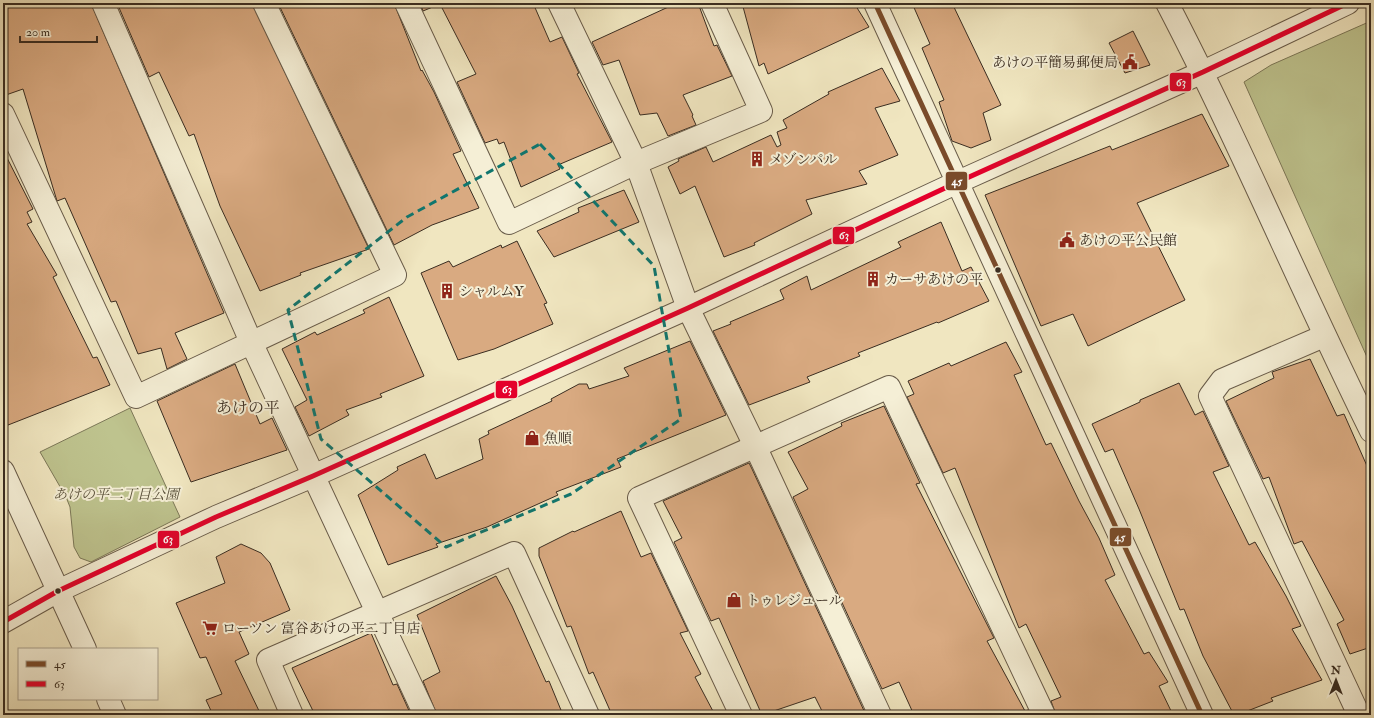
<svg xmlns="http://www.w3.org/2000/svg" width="1374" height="718" font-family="'IM FELL Double Pica','Noto Serif JP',serif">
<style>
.green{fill:#bec38e;stroke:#7c7858}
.building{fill:#d9aa81;stroke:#3a2d21}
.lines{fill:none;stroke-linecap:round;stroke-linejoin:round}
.minor-casing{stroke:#685b49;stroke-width:24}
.minor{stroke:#f5efd6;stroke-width:22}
.bus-1-casing{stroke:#f5efd6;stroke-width:8}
.bus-2-casing{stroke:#f5efd6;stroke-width:8}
.bus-1{stroke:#7a4b2a;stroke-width:5}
.bus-2{stroke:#e4002b;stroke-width:5}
.marked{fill:none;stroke:#0f766e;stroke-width:3;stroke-dasharray:8 5;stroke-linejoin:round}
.bus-dot{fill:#3a2d21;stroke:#f5efd6;stroke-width:1.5}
.labels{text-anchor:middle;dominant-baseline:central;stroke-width:4;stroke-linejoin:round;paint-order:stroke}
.poi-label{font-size:14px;fill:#3a2d21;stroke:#f5efd6;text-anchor:start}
.park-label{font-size:14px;font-style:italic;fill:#5b523c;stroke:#f5efd6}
.quarter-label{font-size:16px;fill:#3a2d21;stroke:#f5efd6}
.line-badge{stroke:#f5efd6;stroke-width:1.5}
.badge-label{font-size:11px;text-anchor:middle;font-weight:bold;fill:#fff}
</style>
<rect width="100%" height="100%" fill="#f0e6c0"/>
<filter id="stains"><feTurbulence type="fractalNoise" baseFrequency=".005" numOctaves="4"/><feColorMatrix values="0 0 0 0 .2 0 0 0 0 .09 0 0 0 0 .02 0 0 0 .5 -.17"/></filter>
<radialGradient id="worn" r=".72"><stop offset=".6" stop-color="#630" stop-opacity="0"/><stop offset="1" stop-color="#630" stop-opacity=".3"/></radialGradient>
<g class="green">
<polygon points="1371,21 1371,366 1244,82 1271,65"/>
<polygon points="130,408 180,517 91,562 80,558 74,547 70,507 66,497 40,452"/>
</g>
<g class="building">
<polygon points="20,3 91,3 224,313 175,333 187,359 167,369 161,348 138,354 116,301 111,302 65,198 57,201 23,89 3,96 3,10"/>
<polygon points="117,3 252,3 369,249 300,273 301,275 260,291 220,206 194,134 189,136 159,72 149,77"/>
<polygon points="278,3 394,3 421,71 422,70 434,92 461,151 453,154 479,208 432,225 394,245"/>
<polygon points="420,3 533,3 550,42 562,37 579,73 577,74 612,142 558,165 560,169 521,187 504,142 499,144 497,139 485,143 457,82 476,74 440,4 423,11"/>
<polygon points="677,3 698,3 714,46 717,45 732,76 683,95 693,115 692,116 696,125 668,136 657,113 640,115 619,60 603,65 592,42"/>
<polygon points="742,3 854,3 869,27 768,74 764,63 759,66"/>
<polygon points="912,3 952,3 1001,105 983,113 991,140 971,148 952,141 939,102 944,100 922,48 930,44"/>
<polygon points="1133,31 1150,65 1125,73 1109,43"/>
<polygon points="882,68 900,101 875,108 898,155 859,171 867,184 806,200 812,214 754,243 755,245 724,257 695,186 680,194 668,167 679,161 678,159 706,147 713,162 771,135 777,147 781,145 777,132 787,128 783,120 829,94 828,92"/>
<polygon points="1202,114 1229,166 1137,203 1185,300 1088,346 1073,314 1041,326 985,195 1110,146 1112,150"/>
<polygon points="3,150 33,209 27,212 32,222 27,224 57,275 53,277 93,358 97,357 110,385 3,427"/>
<polygon points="624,190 639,222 554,257 537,231 579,212 578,208"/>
<polygon points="941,222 962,271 971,267 989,301 938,323 937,322 858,353 860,356 807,377 810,382 749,405 713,331 731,324 730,322 784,299 780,290 807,276 811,290 901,247 898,242"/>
<polygon points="517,241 547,303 544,304 553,324 494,349 458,360 421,273 449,261 453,267 501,245 502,248"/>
<polygon points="389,297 424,376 380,394 382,397 346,410 349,415 309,436 295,407 307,400 282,349 315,332 317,335 365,313 363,310"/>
<polygon points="690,341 726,415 617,459 621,467 556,492 558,495 487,527 436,544 438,547 388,565 358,495 398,470 397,467 425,454 436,479 483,459 479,439 489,434 488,431 552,401 551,399 579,384 587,384 589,389 629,376 624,368"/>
<polygon points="1006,342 1022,372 1014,375 1046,445 1051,443 1079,501 1099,538 1115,575 1105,580 1144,654 1149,652 1168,682 1159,686 1173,715 1056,715 1051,701 1061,697 1026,624 1019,628 955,468 943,473 907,397 914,394 908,381 949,363 951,366"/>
<polygon points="1310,359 1337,416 1344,414 1371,475 1371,647 1350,654 1337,624 1344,620 1302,541 1294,544 1269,477 1263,479 1226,401 1274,378 1272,372"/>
<polygon points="235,364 260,424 272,418 287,450 191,482 157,401"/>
<polygon points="1179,383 1195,415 1203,411 1229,466 1213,472 1249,545 1255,542 1286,596 1301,626 1292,629 1322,680 1271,698 1273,701 1237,715 1234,715 1203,656 1184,609 1180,610 1139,509 1113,449 1105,452 1092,424 1140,402 1140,400"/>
<polygon points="884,406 920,483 916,484 994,638 987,641 1025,711 1028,710 1030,715 914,715 899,682 882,689 793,497 808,489 788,452 842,426 841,423"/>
<polygon points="749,463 752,469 866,715 824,715 815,697 762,715 719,618 711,621 674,542 682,538 663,501"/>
<polygon points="621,511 641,557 651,553 688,631 680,633 701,674 695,677 715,715 612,715 593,672 589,674 571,626 567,627 539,556 539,548 573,531 574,532"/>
<polygon points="241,544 261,553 270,563 290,610 239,632 249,654 235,661 261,715 213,715 206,700 222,694 206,657 200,658 176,603 225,583 216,557"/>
<polygon points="496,576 512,606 546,682 549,681 563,715 437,715 423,681 440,672 417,615"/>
<polygon points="371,633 393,685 397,684 411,715 315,715 292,668"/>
</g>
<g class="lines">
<g class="minor-casing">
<g id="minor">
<polyline points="103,3 251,342 425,715"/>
<polyline points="406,3 509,223 636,163 761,111 712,3"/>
<polyline points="559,3 636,163 688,308 756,448 880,715"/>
<polyline points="875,3 1202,715"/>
<path d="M1167,3C1240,143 1301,290 1371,431"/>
<polyline points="3,114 136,397 395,275 264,3"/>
<polyline points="1324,336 1222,380 1210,396 1359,715"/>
<polyline points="3,471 85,649"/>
<polyline points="3,622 58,591 216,517 313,476 688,308 958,182 1203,72 1348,3"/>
<polyline points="108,699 115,715"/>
<polyline points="292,715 268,660 514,553 588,715"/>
<polyline points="741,715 639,498 889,387 1044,715"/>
</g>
</g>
<use href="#minor" class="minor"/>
<g class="bus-1-casing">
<polyline id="bus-1" points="875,3 1202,715"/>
</g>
<g class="bus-2-casing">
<polyline id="bus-2" points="3,622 58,591 216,517 313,476 688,308 958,182 1203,72 1348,3"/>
</g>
<use href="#bus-1" class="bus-1"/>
<use href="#bus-2" class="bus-2"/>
</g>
<path class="marked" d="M540,144L654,266L681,419L571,494L446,547L321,439L288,310L407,217Z"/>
<defs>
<g id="civic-bare" transform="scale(1.2)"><path d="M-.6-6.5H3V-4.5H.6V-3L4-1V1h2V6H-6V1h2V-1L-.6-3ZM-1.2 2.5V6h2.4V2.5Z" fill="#8f2418" stroke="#f5efd6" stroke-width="2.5" paint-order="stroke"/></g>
<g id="building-bare" transform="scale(1.2)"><path d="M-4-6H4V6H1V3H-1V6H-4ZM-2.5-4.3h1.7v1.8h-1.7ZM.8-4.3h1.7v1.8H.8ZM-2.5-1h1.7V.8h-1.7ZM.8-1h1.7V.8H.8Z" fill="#8f2418" stroke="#f5efd6" stroke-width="2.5" paint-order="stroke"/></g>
<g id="shop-bare" transform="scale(1.2)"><path d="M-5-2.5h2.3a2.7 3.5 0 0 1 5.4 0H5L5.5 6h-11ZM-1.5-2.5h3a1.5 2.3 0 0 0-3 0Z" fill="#8f2418" stroke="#f5efd6" stroke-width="2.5" paint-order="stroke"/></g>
<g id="supermarket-bare" transform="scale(1.2)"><path d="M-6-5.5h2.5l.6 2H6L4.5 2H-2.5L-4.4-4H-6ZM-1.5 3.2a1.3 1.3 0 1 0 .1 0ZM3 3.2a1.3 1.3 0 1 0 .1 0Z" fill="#8f2418" stroke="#f5efd6" stroke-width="2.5" paint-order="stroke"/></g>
</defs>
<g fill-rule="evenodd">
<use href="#civic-bare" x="1130" y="62"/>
<use href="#building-bare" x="757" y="159"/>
<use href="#civic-bare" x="1067" y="240"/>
<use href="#building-bare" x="873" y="279"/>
<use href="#building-bare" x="447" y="291"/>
<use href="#shop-bare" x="532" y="438"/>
<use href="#shop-bare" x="734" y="600"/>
<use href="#supermarket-bare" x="210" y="628"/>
</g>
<g class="bus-dot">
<circle cx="998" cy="270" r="3.5"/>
<circle cx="58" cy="591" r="3.5"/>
</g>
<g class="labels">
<g class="poi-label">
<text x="1118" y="62" text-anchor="end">あけの平簡易郵便局</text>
<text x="769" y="159">メゾンパル</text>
<text x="1079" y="240">あけの平公民館</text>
<text x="885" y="279">カーサあけの平</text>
<text x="459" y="291">シャルムY</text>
<text x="544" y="438">魚順</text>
<text x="746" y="600">トゥレジュール</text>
<text x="222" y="628">ローソン 富谷あけの平二丁目店</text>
</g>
<g class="park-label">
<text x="116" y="494">あけの平二丁目公園</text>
</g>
<g class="quarter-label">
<text x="248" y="408">あけの平</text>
</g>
</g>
<g class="line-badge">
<rect x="1169" y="72" width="23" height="20" rx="4" fill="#e4002b"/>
<rect x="945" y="171" width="23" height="20" rx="4" fill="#7a4b2a"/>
<rect x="832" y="226" width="23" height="19" rx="4" fill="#e4002b"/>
<rect x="495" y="380" width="23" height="19" rx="4" fill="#e4002b"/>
<rect x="1109" y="527" width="23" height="20" rx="4" fill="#7a4b2a"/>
<rect x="157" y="530" width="23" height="19" rx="4" fill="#e4002b"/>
</g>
<g class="badge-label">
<text x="1181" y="86">63</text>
<text x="957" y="185">45</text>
<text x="844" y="239">63</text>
<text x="507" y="393">63</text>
<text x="1120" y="541">45</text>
<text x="168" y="543">63</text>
</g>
<rect width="1374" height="718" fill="none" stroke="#f0e6c0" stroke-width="16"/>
<rect x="4" y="4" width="1366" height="710" fill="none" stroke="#3a2d21" stroke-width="2"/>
<rect x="8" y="8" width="1358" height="702" fill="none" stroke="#3a2d21"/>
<rect x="18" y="648" width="140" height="52" fill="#f5efd6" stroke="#aaa18e"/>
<rect x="26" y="661" width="20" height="6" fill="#7a4b2a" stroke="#aaa18e"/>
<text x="54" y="668" font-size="12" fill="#3a2d21">45</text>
<rect x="26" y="681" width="20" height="6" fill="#e4002b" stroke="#aaa18e"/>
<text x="54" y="688" font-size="12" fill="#3a2d21">63</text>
<g transform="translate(1336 680)" stroke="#f5efd6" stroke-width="3" paint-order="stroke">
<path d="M0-3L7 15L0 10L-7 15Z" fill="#3a2d21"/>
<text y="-6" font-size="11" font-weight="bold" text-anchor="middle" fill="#3a2d21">N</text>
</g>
<path d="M20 36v6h77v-6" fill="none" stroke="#3a2d21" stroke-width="2"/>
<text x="26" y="36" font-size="12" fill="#3a2d21" stroke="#f5efd6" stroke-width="3" paint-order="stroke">20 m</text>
<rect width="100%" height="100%" filter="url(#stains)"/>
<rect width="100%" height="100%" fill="url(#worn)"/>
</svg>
